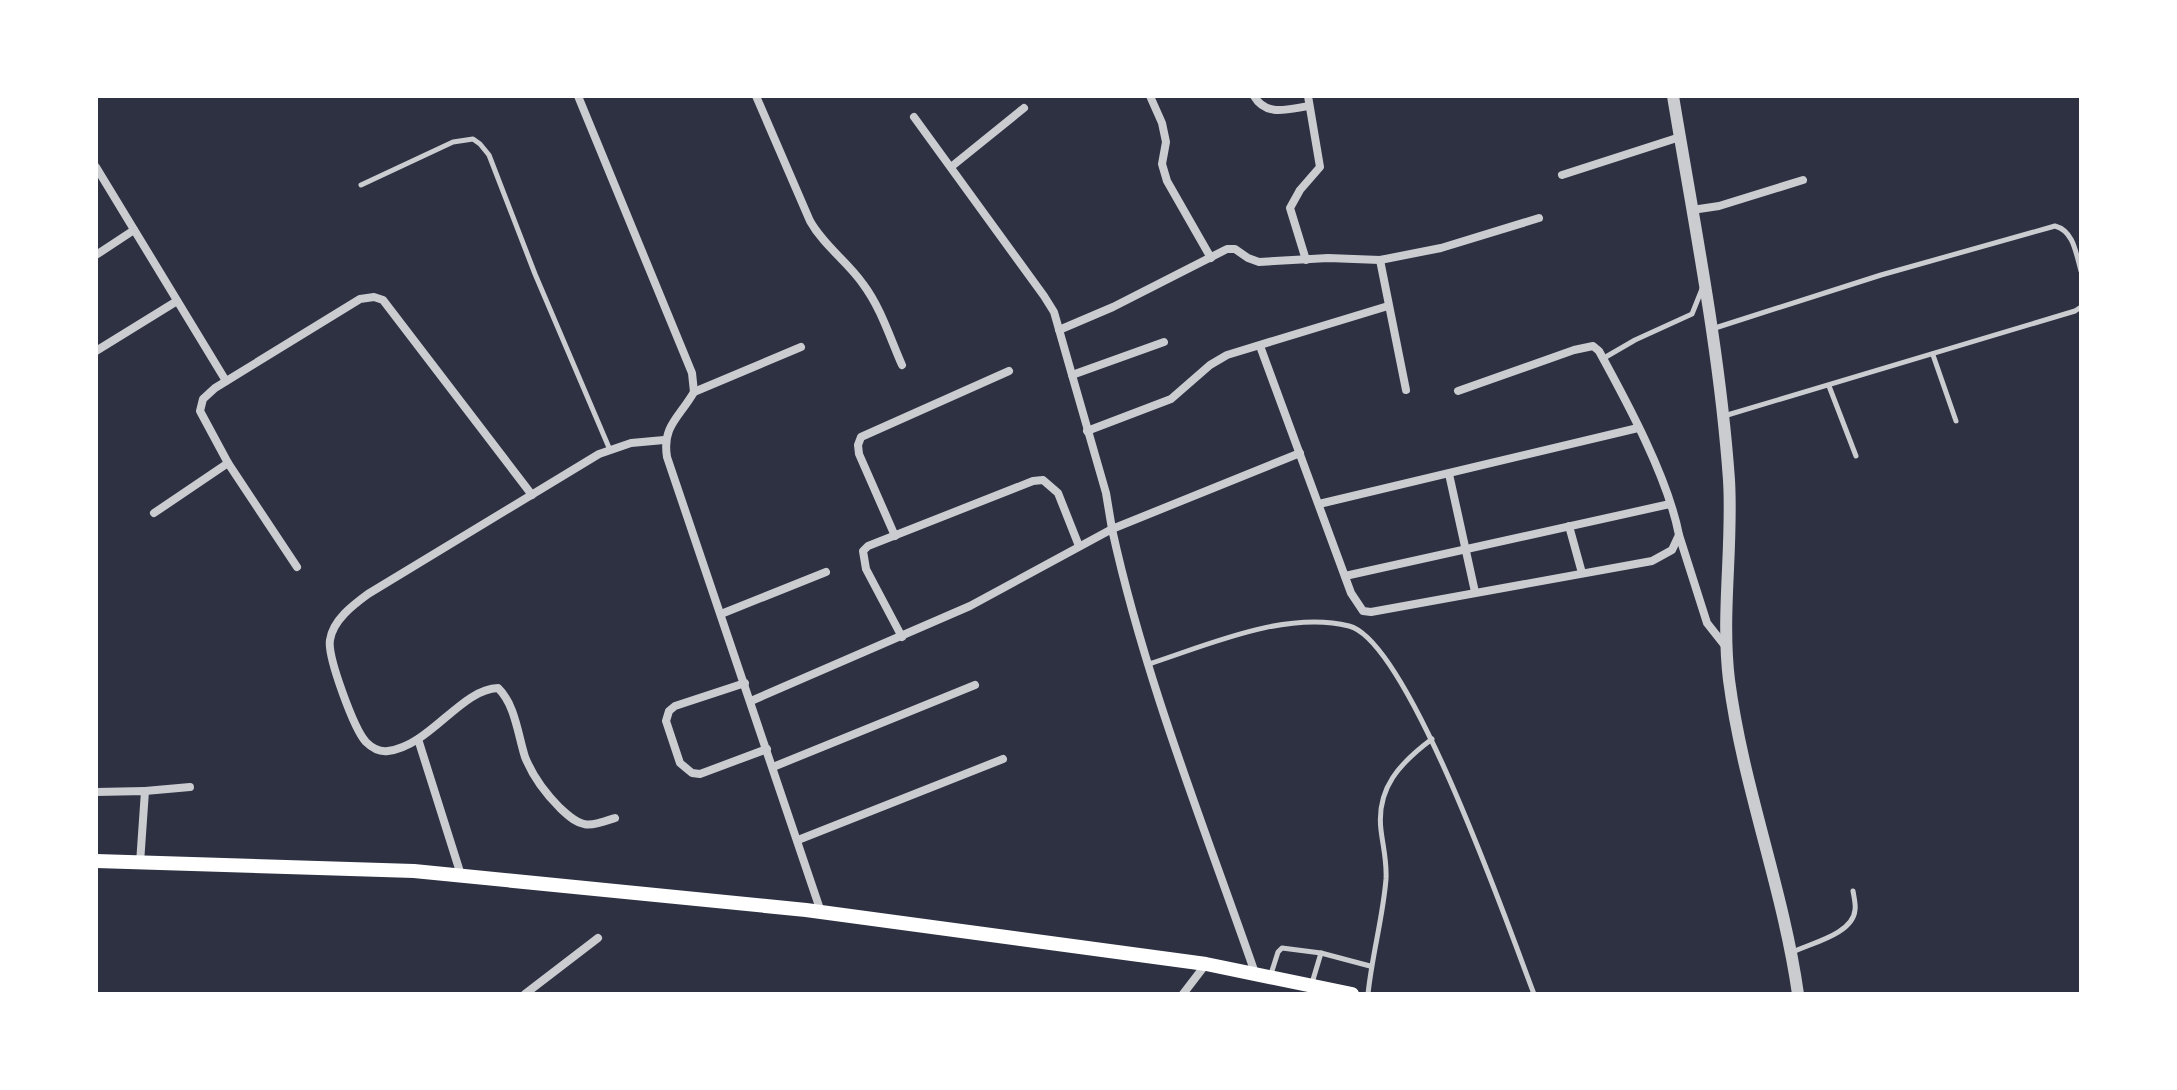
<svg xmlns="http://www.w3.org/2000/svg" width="2177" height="1090" font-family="Lora,serif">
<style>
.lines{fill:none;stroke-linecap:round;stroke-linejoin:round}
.service{stroke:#caccd0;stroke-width:5}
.minor{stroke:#caccd0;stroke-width:8}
.tertiary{stroke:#caccd0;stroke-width:12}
.secondary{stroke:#fff;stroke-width:14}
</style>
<rect width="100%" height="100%" fill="#2d3142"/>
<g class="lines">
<g class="service">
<polyline points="361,185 453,142 473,139 480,144 489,155 535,274 610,450"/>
<path d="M1715,328L1881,275L2055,226C2074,231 2076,254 2081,271"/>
<polyline points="1933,355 1956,421"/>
<polyline points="1604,358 1635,340 1692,314 1702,289"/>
<polyline points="1829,386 1856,456"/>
<polyline points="1724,416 2075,311 2081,307"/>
<path d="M1149,664C1208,645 1286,610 1349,626C1409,641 1509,929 1534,994"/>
<path d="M1793,952C1811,943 1853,934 1855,910C1856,905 1854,897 1853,891"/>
<polyline points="1271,974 1278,952 1282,948 1321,953 1370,966"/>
<polyline points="1312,983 1321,953"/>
<path d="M1368,994C1372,955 1383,917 1386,879C1387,861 1383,847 1381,830C1376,788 1400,763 1432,739"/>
</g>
<g class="minor">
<path d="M578,96L692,373L694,392C679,418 662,426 667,457L821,912"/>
<path d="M756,96L810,221C824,246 847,261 863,284C881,308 890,338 902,365"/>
<polyline points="1150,96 1162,123 1166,142 1162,164 1167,181 1211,258"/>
<path d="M1254,96C1266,117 1288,109 1309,106"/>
<polyline points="914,117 1044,296 1054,312 1072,375"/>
<polyline points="96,167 226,381"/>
<polyline points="951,167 1024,108"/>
<polyline points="1562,175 1680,137"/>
<polyline points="1692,210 1719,206 1803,180"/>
<polyline points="96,255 134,230"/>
<polyline points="1306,260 1290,208 1300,190 1320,167 1308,96"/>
<polyline points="1380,260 1406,390"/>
<polyline points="1059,330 1113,307 1227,249 1235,249 1248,258 1259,262 1328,258 1380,260 1441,248 1539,218"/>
<polyline points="1164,342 1072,375 1106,493 1112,529 1300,453"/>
<path d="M1260,346L1351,593L1363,611L1371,612L1652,561L1672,550L1679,535C1668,478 1627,402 1599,351L1593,346L1574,350L1458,391"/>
<polyline points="96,351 177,301"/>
<polyline points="694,392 801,347"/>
<polyline points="1087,431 1171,399 1210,365 1227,355 1388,306"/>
<polyline points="1449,474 1475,592"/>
<polyline points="1319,504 1638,428"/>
<polyline points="154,513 228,463"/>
<polyline points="1569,526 1582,573"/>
<polyline points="1679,535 1707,623 1726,647"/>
<polyline points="895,536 859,454 858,445 861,437 1009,371"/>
<polyline points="297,567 228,463 200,411 203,399 215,388 360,299 374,297 383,300 532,495"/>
<polyline points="1345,576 1670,504"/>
<polyline points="721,614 826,572"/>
<polyline points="902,637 866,569 863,551 868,546 1033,481 1043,480 1058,493 1079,546"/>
<polyline points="745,683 675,706 669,711 666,721 680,763 692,773 700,774 767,749"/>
<path d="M751,701L970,606L1112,529C1145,680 1204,826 1255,973"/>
<polyline points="418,739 461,875"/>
<polyline points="773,767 975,685"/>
<polyline points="145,791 190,787"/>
<polyline points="96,792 145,791 140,863"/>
<path d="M615,818C587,827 582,829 560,808C545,793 533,777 525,757C518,735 515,704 498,688C461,689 430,746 388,751C380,752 372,748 366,742C354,729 327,656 330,640C333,620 353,605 368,594L599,454L631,443L664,440"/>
<polyline points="798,840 1003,759"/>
<polyline points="525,994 598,938"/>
<polyline points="1183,994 1206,964"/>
</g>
<path class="tertiary" d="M1673,96C1694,223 1720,352 1729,480C1733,546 1721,614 1729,680C1743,787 1783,888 1798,994"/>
<polyline class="secondary" points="96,861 414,871 806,910 1206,964 1352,994"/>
</g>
<rect width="2177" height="1090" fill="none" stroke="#ffffff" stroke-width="196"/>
</svg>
